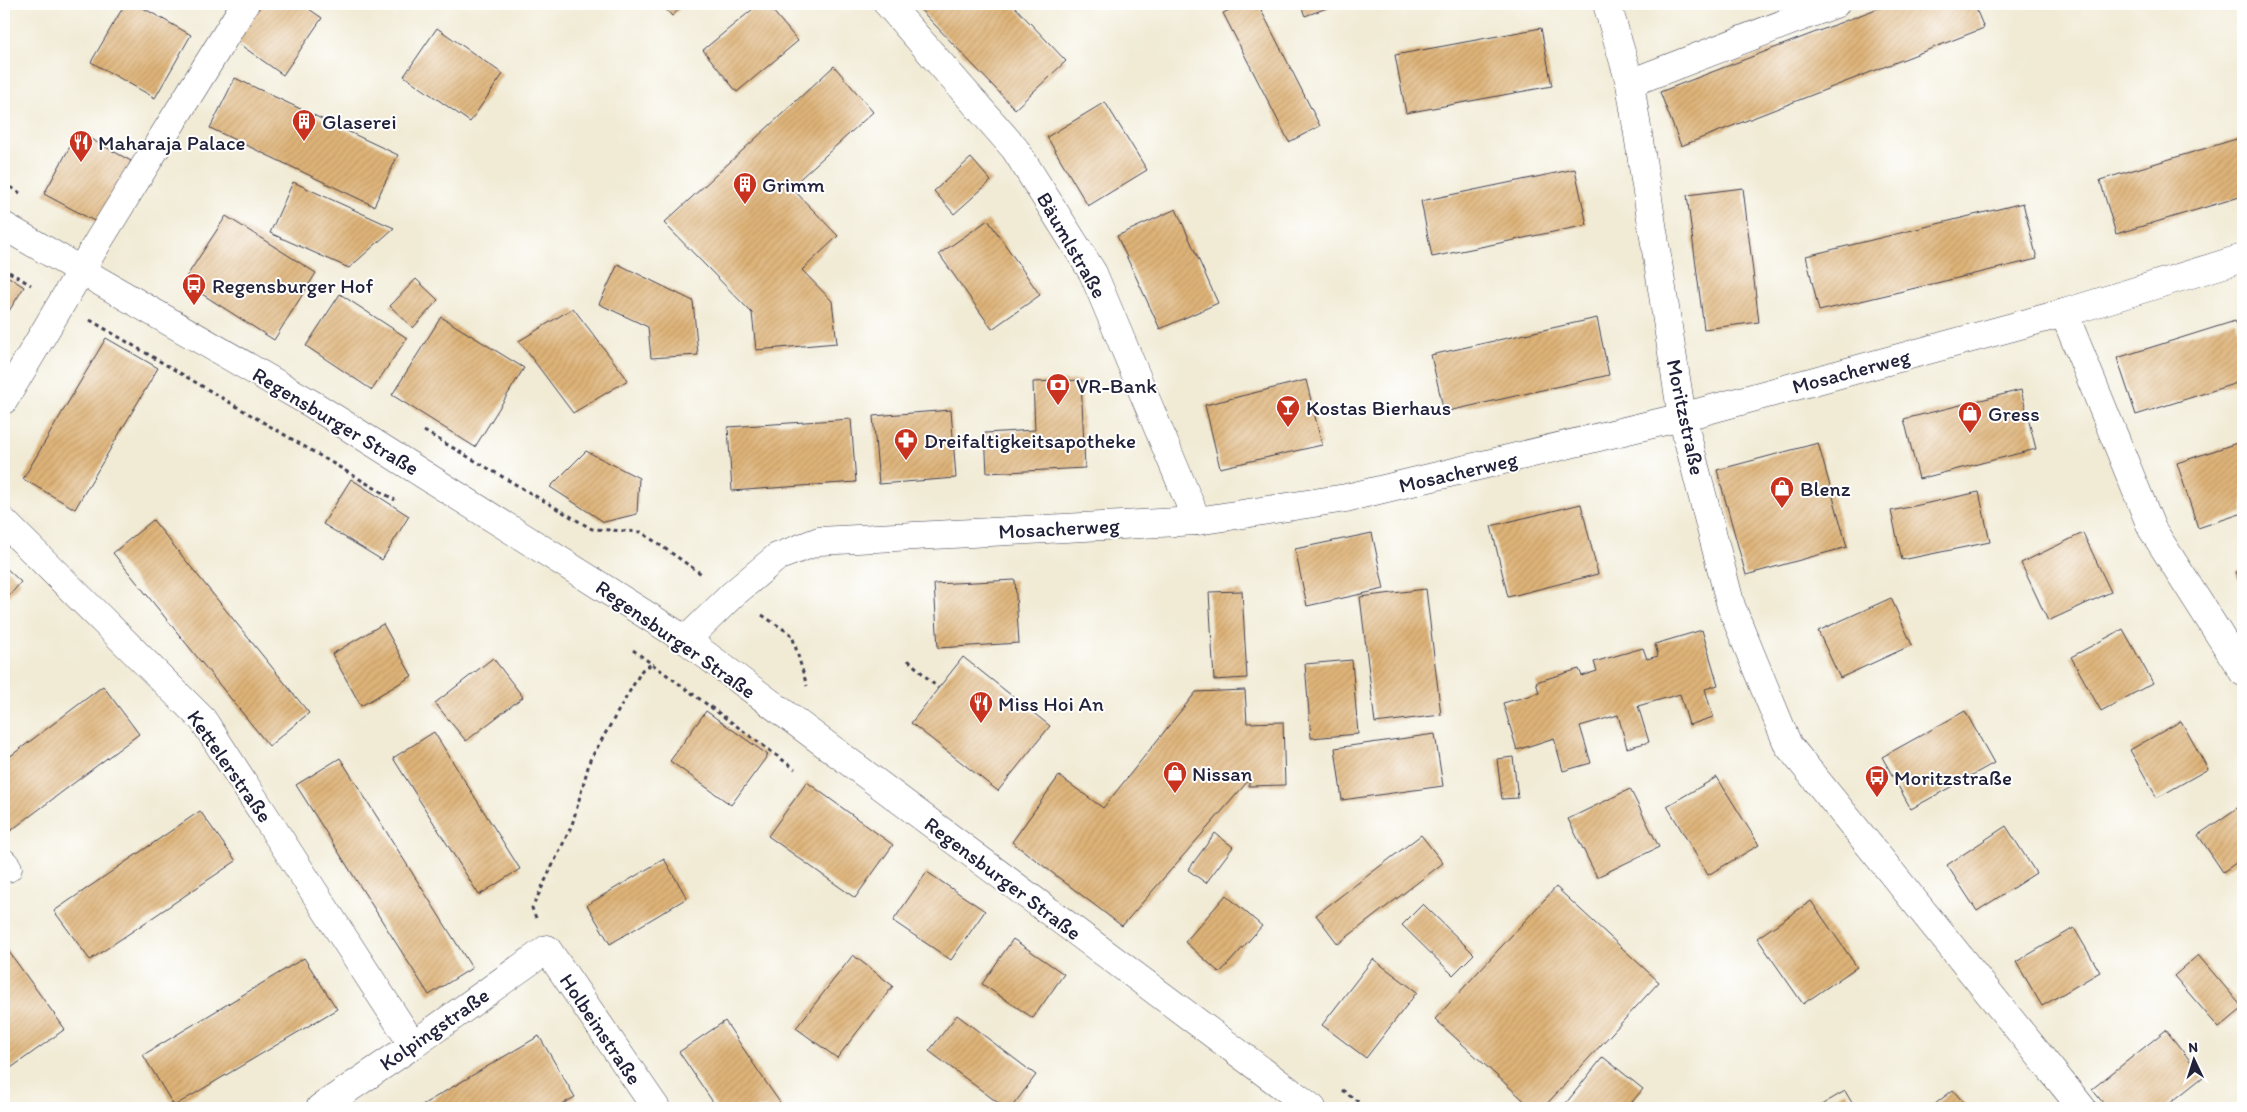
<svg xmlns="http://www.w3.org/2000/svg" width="2247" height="1112" font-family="Itim,sans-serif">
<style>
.building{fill:url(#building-hatch)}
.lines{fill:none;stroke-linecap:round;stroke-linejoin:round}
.minor-casing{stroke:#414052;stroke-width:29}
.major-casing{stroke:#414052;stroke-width:29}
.path{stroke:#414052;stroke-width:3;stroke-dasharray:4 4;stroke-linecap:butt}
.minor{stroke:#fff;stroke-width:28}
.major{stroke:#fff;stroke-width:28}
.labels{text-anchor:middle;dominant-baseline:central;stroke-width:4;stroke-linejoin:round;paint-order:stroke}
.poi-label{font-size:21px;fill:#22223b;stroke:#fff;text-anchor:start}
.street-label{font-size:21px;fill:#22223b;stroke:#fff}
</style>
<defs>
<pattern id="building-hatch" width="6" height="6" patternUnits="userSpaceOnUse" patternTransform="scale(1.25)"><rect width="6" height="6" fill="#deb378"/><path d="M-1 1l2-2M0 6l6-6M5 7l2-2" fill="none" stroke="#be9a69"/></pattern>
</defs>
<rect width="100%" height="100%" fill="#fff"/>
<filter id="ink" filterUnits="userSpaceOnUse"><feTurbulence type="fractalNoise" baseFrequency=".02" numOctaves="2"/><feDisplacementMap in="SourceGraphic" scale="10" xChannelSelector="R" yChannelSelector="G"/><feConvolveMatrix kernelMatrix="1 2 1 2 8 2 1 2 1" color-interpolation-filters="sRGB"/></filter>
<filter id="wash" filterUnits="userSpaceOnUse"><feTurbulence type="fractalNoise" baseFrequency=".0096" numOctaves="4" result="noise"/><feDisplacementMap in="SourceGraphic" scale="20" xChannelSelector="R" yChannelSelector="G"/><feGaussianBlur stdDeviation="1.12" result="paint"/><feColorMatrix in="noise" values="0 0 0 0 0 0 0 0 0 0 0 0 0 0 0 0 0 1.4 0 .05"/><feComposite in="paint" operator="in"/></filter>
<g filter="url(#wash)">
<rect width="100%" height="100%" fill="#f1ebd5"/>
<g id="blocks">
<g class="building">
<polygon points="125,4 136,4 191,35 155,98 91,62"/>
<polygon points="262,4 302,4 322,18 283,75 235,41"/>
<polygon points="661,4 685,4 672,16"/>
<polygon points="759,4 767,4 798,41 737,92 703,50"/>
<polygon points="915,4 1012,4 1066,61 1015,109"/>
<polygon points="1242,4 1258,4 1320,126 1289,142 1223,13"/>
<polygon points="1300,4 1338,4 1305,16"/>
<polygon points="1889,4 1974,4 1984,28 1681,146 1660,92"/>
<polygon points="437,28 503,74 470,122 404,76"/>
<polygon points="1541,28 1552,86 1406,113 1395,55"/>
<polygon points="834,66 873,112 791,187 838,236 802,270 832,301 837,343 756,350 752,313 664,223"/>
<polygon points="235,78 398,155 374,206 210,128"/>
<polygon points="1105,102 1147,170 1088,206 1047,137"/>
<polygon points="78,132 131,161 98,223 44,194"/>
<polygon points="2243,137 2243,196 2116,234 2100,180"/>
<polygon points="971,158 991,181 954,214 934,191"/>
<polygon points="1575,169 1587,225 1432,257 1421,201"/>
<polygon points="293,182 394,228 349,268 270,233"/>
<polygon points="1743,188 1759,322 1704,329 1687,195"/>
<polygon points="2023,203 2037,259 1819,311 1806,256"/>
<polygon points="1176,209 1218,303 1160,329 1117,236"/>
<polygon points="226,216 316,273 274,340 183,282"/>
<polygon points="988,220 1040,295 992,329 939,254"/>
<polygon points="618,264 693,301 698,355 651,358 648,327 599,304"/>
<polygon points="4,274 24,287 4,319"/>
<polygon points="416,279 438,300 413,328 390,306"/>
<polygon points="340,294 407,338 372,390 306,346"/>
<polygon points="573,308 628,380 573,413 519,341"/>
<polygon points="441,317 524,368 475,447 392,395"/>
<polygon points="1597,318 1609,375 1444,412 1431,355"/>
<polygon points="2235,321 2243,347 2243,381 2136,415 2117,358"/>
<polygon points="106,338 158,368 75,509 23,479"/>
<polygon points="1081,380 1085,468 987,473 985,433 1035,430 1033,382"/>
<polygon points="1306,380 1322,445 1220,468 1205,405"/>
<polygon points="2021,390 2036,449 1919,479 1904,419"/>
<polygon points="951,410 956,478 879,484 873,416"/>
<polygon points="851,419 856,482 732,491 728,427"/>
<polygon points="2243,441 2243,513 2198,528 2177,463"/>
<polygon points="1818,443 1847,547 1746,575 1717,470"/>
<polygon points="586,451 639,478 637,514 604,522 550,487"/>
<polygon points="351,479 409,516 382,560 323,524"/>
<polygon points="1979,492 1990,542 1902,560 1891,511"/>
<polygon points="1581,504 1598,574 1508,597 1491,526"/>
<polygon points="153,520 309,713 269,746 113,553"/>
<polygon points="1372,533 1384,589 1307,606 1295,549"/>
<polygon points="2083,533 2111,592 2048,621 2021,563"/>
<polygon points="4,566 21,582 4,602"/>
<polygon points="2243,568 2243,589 2235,572"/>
<polygon points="1015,580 1019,643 938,648 934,584"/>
<polygon points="1426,589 1441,715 1375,723 1360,597"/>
<polygon points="1242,591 1247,678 1214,680 1209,592"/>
<polygon points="1891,598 1912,645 1840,678 1818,631"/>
<polygon points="383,624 412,676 361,706 332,654"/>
<polygon points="2123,629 2153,683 2101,711 2071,657"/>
<polygon points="1702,630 1718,685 1705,689 1713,717 1689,725 1680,694 1638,706 1649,742 1627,748 1618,715 1580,726 1591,763 1563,771 1554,738 1517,750 1503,703 1539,693 1536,682 1579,669 1582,676 1597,671 1594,662 1643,648 1647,659 1658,656 1655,644"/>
<polygon points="963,657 1050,726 998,791 911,723"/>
<polygon points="493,658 523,697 466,741 435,703"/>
<polygon points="1352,660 1358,734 1311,738 1305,664"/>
<polygon points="103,686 139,734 9,832 4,826 4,761"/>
<polygon points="1245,690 1247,723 1283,722 1285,785 1249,786 1249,780 1122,926 1012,842 1059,776 1103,808 1196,692"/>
<polygon points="706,711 768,755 731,805 670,761"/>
<polygon points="1965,711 1994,763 1911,809 1882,757"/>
<polygon points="2181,721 2208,769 2157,798 2130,750"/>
<polygon points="434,732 520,869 479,895 393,758"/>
<polygon points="1435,734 1443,786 1342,800 1335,748"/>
<polygon points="1513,757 1518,798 1502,799 1497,759"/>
<polygon points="340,758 472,968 429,995 296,785"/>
<polygon points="1717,777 1759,845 1708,875 1667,806"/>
<polygon points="807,782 893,845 855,898 768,836"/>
<polygon points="1630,789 1659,847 1597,877 1568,819"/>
<polygon points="2243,804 2243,858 2223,872 2198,835"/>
<polygon points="200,811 236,861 90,960 54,911"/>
<polygon points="2006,826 2036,873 1977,911 1947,865"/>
<polygon points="1215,833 1233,847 1206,883 1188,870"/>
<polygon points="1421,835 1443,863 1338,944 1316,915"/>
<polygon points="664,859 687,898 610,944 587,905"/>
<polygon points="927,872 985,911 951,960 893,921"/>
<polygon points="1556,887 1659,982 1543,1108 1532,1108 1435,1019"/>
<polygon points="1226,895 1262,926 1220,973 1185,942"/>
<polygon points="1811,901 1857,967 1803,1004 1757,938"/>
<polygon points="1423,904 1474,954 1453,975 1402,925"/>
<polygon points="2074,928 2100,972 2042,1006 2016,962"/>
<polygon points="1013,939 1064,974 1033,1018 982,984"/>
<polygon points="4,945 65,1029 4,1073"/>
<polygon points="853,955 893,986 837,1058 796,1028"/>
<polygon points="2198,955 2243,1008 2219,1028 2174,976"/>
<polygon points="304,958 337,1009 174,1106 143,1055"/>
<polygon points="1373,959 1417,992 1366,1058 1322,1025"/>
<polygon points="957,1015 1036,1075 1011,1108 1005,1108 929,1051"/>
<polygon points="725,1021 767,1084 784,1108 717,1108 679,1052"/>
<polygon points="2166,1030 2203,1077 2164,1108 2107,1108 2092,1089"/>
<polygon points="539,1036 575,1097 555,1108 417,1108"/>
<polygon points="1603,1057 1643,1089 1627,1108 1562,1108"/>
<polygon points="1953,1090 1968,1108 1930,1108"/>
<polygon points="1845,1091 1855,1108 1816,1108"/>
</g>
</g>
</g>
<g filter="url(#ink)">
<use href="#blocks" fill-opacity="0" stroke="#414052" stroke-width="1"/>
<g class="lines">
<g class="minor-casing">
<g id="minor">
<polyline points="888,4 1015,149 1093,273 1197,521"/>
<polyline points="1607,4 1630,83 1682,417 1731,606 1788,745 2082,1108"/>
<polyline points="1630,83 1835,4"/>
<polyline points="2064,313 2152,529 2243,672"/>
<polyline points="4,400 99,240 245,4"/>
<polyline points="4,522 203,720 413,1045"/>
<polyline points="686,640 732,595 777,557 819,541 1197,521 1346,498 1682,417 2064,313 2243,258"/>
<polyline points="4,863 8,868"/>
<polyline points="320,1108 413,1045 547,949 656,1108"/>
</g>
</g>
<g class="major-casing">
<polyline id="major" points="4,226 312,404 686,640 1312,1108"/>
</g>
<g class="path">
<polyline points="4,183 20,193"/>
<polyline points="9,272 31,285"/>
<polyline points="90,320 395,500"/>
<polyline points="424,431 592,529 641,532 703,575"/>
<polyline points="762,615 792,635 807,686"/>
<polyline points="633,650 795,769"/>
<polyline points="908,660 938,688"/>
<polyline points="536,918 532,908 572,825 590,760 642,670 652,664"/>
<polyline points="1342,1090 1367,1108"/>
</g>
<use href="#minor" class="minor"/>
<use href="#major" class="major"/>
</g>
</g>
<defs>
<g id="building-pin" transform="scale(1.25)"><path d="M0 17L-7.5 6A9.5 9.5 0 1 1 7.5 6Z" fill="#c8321e" stroke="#fff"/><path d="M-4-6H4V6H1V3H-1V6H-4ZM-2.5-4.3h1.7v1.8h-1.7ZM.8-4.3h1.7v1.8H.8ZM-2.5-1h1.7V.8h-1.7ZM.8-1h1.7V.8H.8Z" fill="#fff"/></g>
<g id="restaurant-pin" transform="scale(1.25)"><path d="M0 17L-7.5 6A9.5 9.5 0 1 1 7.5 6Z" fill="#c8321e" stroke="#fff"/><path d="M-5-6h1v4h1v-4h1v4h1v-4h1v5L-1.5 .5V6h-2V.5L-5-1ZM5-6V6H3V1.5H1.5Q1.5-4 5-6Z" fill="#fff"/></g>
<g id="bus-pin" transform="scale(1.25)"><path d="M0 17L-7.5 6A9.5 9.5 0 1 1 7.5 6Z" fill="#c8321e" stroke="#fff"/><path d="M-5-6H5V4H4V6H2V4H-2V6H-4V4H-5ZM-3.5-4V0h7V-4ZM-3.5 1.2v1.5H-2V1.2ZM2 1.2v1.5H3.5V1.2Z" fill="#fff"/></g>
<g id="bank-pin" transform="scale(1.25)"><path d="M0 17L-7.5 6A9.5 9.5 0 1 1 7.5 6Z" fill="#c8321e" stroke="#fff"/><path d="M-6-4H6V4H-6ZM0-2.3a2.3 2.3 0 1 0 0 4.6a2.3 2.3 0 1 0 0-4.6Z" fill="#fff"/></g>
<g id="bar-pin" transform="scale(1.25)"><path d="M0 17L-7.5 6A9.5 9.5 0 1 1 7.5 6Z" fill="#c8321e" stroke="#fff"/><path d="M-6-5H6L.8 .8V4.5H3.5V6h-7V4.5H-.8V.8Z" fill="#fff"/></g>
<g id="shop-pin" transform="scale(1.25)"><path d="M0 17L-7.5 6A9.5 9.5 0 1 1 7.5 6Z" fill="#c8321e" stroke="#fff"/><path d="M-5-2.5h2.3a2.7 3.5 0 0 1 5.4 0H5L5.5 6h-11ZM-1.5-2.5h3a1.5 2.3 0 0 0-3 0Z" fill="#fff"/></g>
<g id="pharmacy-pin" transform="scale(1.25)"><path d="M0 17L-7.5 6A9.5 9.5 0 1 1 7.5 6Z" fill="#c8321e" stroke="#fff"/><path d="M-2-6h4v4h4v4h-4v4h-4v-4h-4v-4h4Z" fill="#fff"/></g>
</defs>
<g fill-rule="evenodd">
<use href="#building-pin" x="304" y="121"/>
<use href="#restaurant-pin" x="81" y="142"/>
<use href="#building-pin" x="745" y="184"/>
<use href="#bus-pin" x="194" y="285"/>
<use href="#bank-pin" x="1058" y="385"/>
<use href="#bar-pin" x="1288" y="407"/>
<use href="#shop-pin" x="1970" y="413"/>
<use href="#pharmacy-pin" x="906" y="440"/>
<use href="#shop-pin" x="1782" y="488"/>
<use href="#restaurant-pin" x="981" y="703"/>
<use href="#shop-pin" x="1175" y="773"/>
<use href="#bus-pin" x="1877" y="777"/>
</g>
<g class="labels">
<g class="poi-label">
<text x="322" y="121">Glaserei</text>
<text x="98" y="142">Maharaja Palace</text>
<text x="762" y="184">Grimm</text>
<text x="212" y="285">Regensburger Hof</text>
<text x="1076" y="385">VR-Bank</text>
<text x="1306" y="407">Kostas Bierhaus</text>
<text x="1988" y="413">Gress</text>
<text x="924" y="440">Dreifaltigkeitsapotheke</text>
<text x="1800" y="488">Blenz</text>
<text x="998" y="703">Miss Hoi An</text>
<text x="1192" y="773">Nissan</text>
<text x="1894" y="777">Moritzstraße</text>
</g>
<g class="street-label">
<text transform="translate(1072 245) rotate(60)">Bäumlstraße</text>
<text transform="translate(1851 371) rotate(-15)">Mosacherweg</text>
<text transform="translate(1686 417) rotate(78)">Moritzstraße</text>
<text transform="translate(336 421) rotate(31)">Regensburger Straße</text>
<text transform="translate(1458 472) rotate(-13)">Mosacherweg</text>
<text transform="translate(1059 528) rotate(-3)">Mosacherweg</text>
<text transform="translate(676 639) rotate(35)">Regensburger Straße</text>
<text transform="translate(230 766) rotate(55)">Kettelerstraße</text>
<text transform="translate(1003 878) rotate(37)">Regensburger Straße</text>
<text transform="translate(434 1029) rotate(-35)">Kolpingstraße</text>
<text transform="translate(601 1029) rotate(56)">Holbeinstraße</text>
</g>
</g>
<rect width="2247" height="1112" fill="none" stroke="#fff" stroke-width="20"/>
<g transform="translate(2194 1060) rotate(356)" stroke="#ffffff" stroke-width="4" paint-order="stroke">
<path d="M0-4L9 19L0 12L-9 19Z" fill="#22223b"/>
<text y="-8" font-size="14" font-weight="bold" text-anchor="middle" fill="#22223b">N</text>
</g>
</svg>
